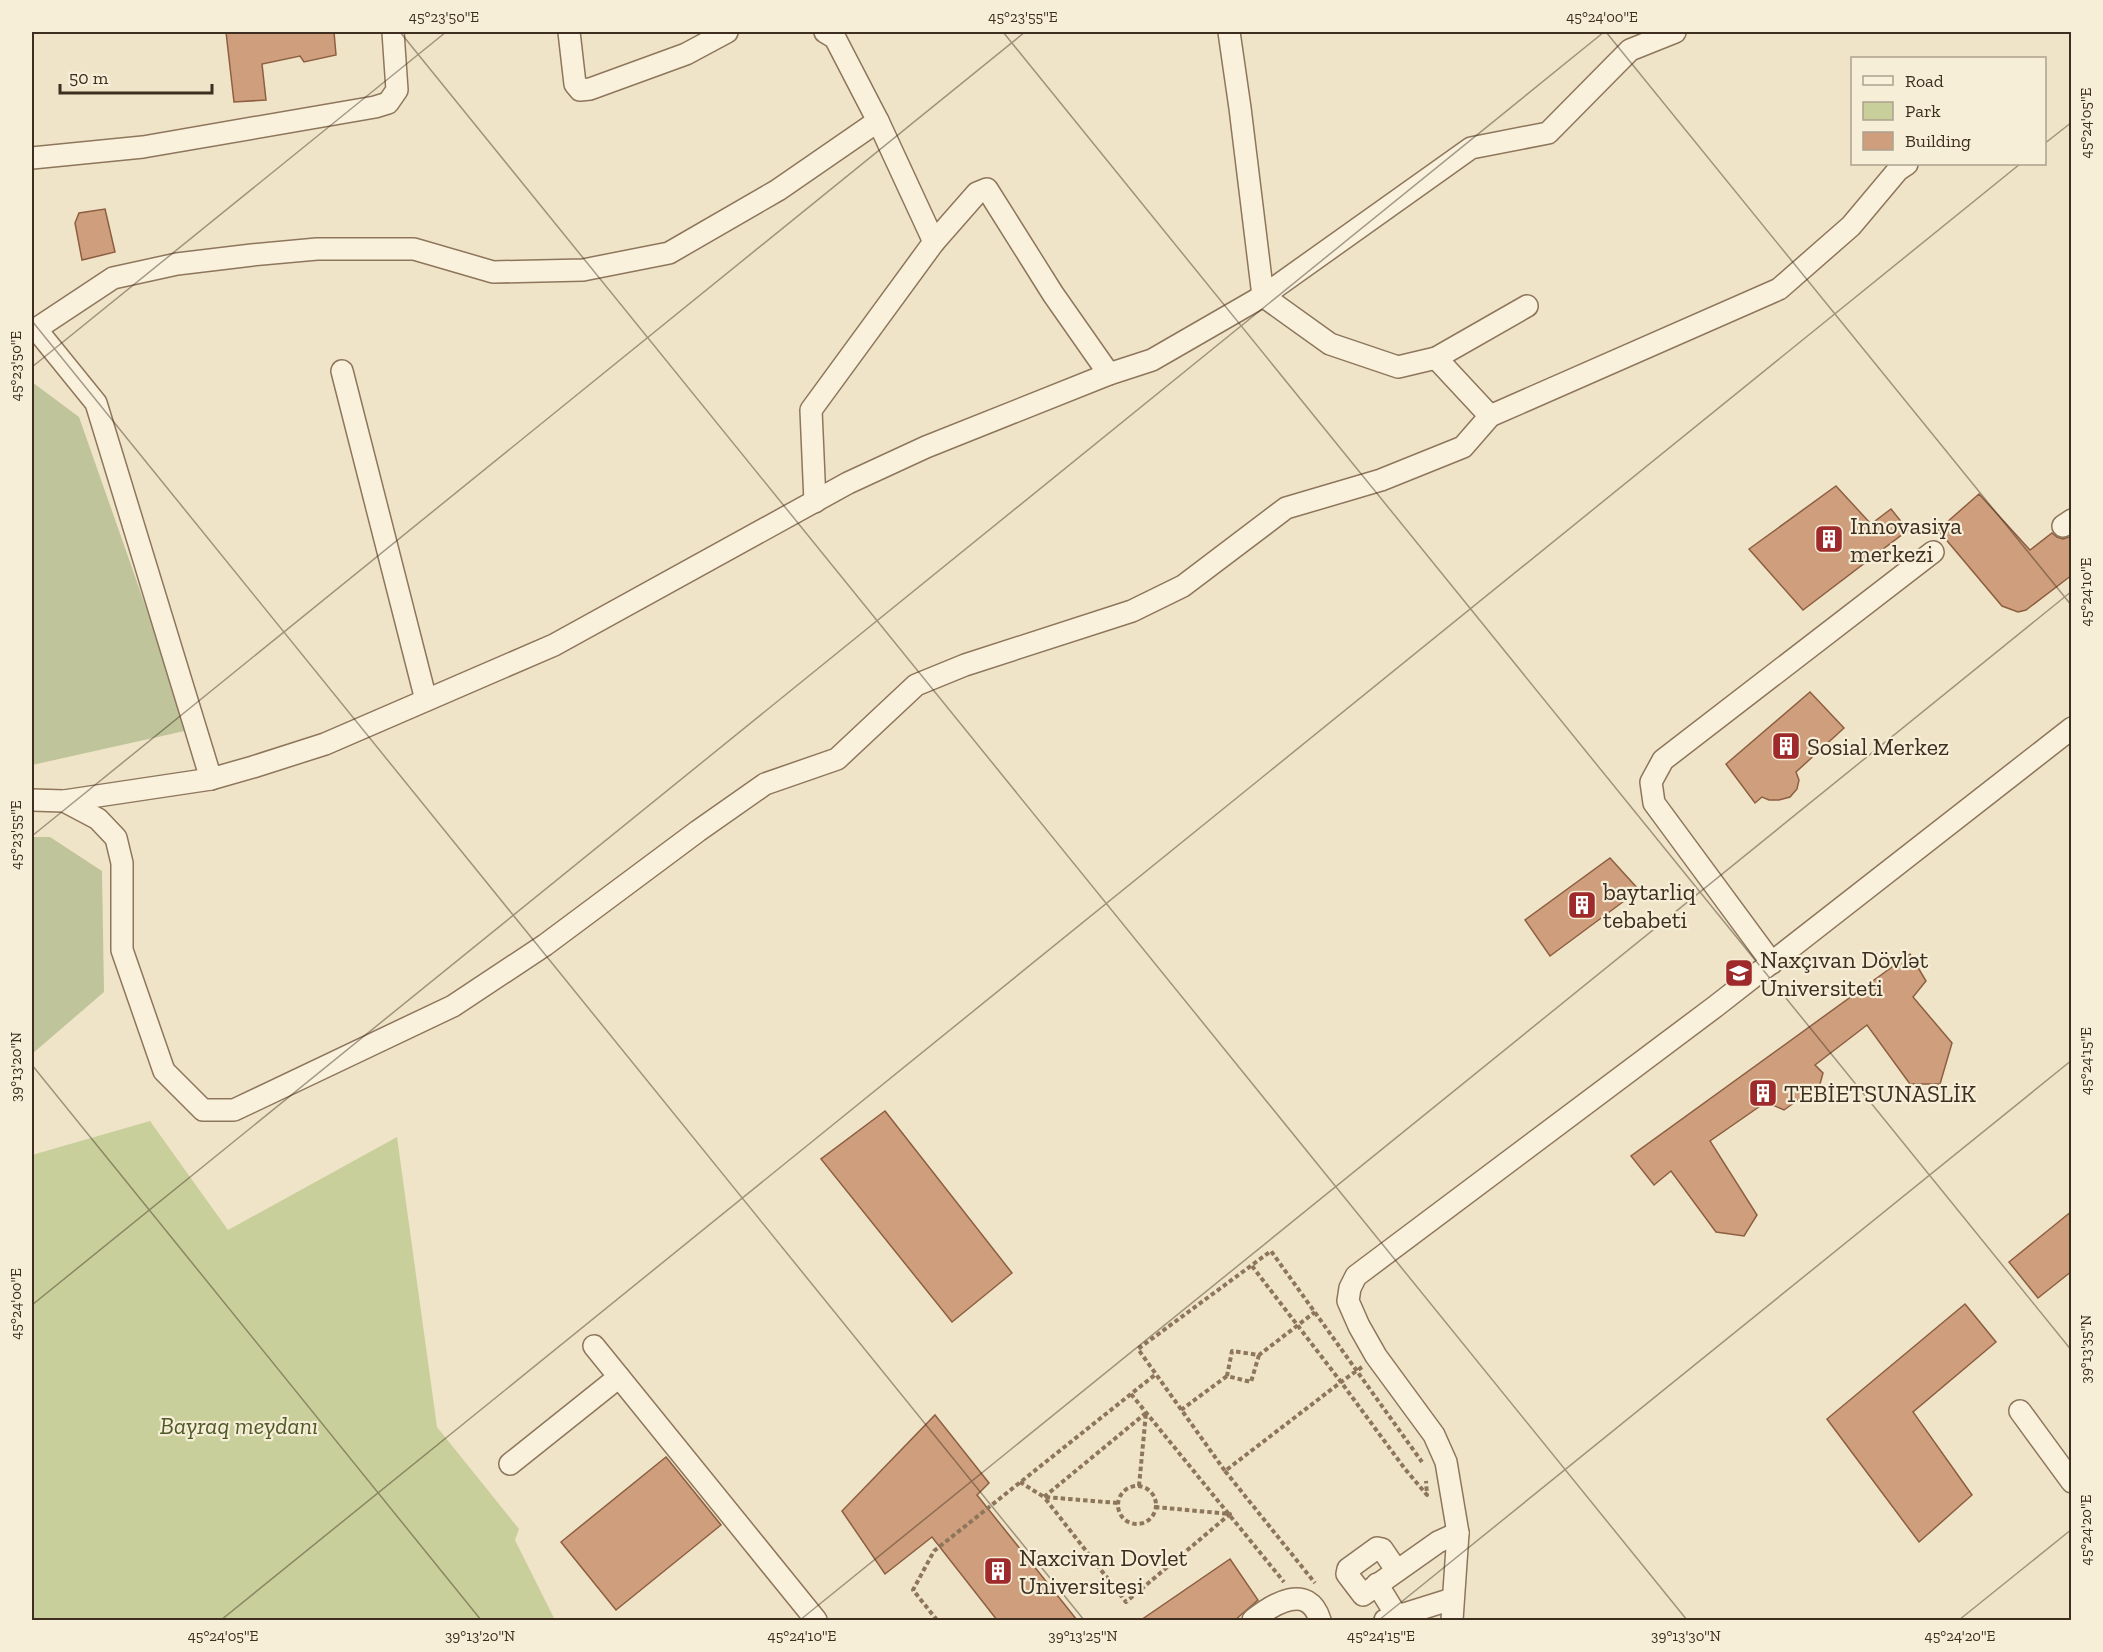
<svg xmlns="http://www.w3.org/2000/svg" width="2103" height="1652" font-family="'Zilla Slab',serif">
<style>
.green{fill:#c9cf9b}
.cemetery{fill:#bfc49a}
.building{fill:#cf9f7d;stroke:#8d5f41;stroke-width:1.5}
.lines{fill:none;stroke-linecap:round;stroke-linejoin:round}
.minor-casing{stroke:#8d765c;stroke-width:24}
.path{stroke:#8d765c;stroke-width:4;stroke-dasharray:4.5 3;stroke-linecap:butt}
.minor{stroke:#faf1dc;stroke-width:21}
.ticks{fill:none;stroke:#3d2e20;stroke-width:1.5;stroke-opacity:0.45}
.labels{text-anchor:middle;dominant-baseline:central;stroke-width:4.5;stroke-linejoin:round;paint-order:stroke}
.poi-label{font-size:24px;fill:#3d2e20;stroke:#f7eed8;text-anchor:start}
.park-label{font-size:24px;font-style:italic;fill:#4d5a26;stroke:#f7eed8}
.neatline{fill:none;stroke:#3d2e20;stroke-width:2}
.ticks-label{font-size:15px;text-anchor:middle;fill:#3d2e20}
</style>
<rect width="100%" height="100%" fill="#f0e4c8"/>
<polygon class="green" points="150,1121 228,1230 397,1137 437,1427 519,1529 515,1540 555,1620 32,1620 32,1155"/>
<g class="cemetery">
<polygon points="32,382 79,417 189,730 32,765"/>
<polygon points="32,837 50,837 102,871 104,992 32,1054"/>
</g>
<g class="building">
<polygon points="226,32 334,32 336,55 304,62 300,56 262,64 266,100 234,102"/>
<polygon points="105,209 115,252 82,260 75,223 79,213"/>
<polygon points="1836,486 1871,524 1891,509 1908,530 1803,610 1749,549"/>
<polygon points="1979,494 2030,550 2052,533 2057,537 2063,539 2072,536 2072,575 2026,610 2018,612 2002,606 1938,530"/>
<polygon points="1810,692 1844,728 1796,772 1799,780 1797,789 1790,797 1779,800 1769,800 1762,797 1755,803 1726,764"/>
<polygon points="1610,858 1639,890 1550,956 1525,920"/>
<polygon points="1910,954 1926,981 1913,997 1952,1043 1940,1084 1910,1084 1867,1025 1815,1065 1823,1073 1820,1084 1784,1110 1766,1102 1710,1141 1757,1215 1744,1236 1716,1232 1671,1171 1654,1185 1631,1156"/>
<polygon points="885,1111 1012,1273 952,1322 821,1159"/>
<polygon points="2072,1211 2072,1271 2038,1298 2009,1262"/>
<polygon points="1965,1304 1996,1342 1913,1412 1972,1495 1919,1542 1827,1419"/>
<polygon points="935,1415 989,1483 977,1495 1077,1620 997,1620 932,1537 885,1574 842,1511"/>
<polygon points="666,1457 721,1525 616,1610 561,1542"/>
<polygon points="1230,1559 1258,1600 1235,1620 1141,1620"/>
</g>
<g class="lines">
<g class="minor-casing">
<g id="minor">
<polyline points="569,32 575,84 580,90 590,89 686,54 727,32"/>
<polyline points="825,32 835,38 878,121 934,242"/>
<polyline points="1229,32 1240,108 1263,296 1330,344 1398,367 1436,358 1527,306"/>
<polyline points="32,158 143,147 375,107 388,103 397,90 393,32"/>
<polyline points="32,329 36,329 113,278 177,264 252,255 317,249 414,249 493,272 583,270 669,253 778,190 878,121"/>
<polyline points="36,329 96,403 211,779"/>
<polyline points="1436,358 1490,416"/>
<polyline points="342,371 426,700"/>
<polyline points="815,502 811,410 934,242 977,193 987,189 1053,294 1109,374"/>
<polyline points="2063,526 2072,520"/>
<polyline points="32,800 64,801 211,779 253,767 325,744 554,645 848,483 926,447 1109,374 1152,360 1263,296 1471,148 1548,133 1630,50 1675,32"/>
<polyline points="64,801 98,819 116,838 122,863 122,950 164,1071 203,1110 234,1110 453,1006 545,945 698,831 765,784 837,759 916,685 965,665 1132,611 1183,586 1286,508 1381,480 1463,447 1490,416 1779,289 1851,226 1898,170 1907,164"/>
<polyline points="1772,963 1654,803 1651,782 1663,760 1933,552"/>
<polyline points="594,1346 816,1620"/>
<polyline points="2020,1411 2072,1482"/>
<polyline points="510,1464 619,1377"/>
<polyline points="1397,1571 1382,1549 1377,1548 1348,1569 1347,1574 1363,1595 1438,1542 1458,1533"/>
<polyline points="1377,1584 1398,1618"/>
<path d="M1253,1620C1273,1604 1308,1582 1320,1620"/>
<polyline points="1385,1620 1452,1599"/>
<polyline points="1452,1620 1458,1533 1446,1462 1434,1435 1376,1356 1359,1326 1348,1301 1350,1288 1356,1276 1716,1006 2072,728"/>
</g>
</g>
<g class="path">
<polyline points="1252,1266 1341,1382 1405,1469 1427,1495 1426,1481"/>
<polyline points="1259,1355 1251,1382 1227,1376 1232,1351 1259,1355 1315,1312"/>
<polyline points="1362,1367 1341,1382 1225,1471 1138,1349 1271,1251 1422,1462"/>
<polyline points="1131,1394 1284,1582"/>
<polyline points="1181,1410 1227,1376"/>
<polyline points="1146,1413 1044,1497 1126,1602 1230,1514 1155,1507"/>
<polyline points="1225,1471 1315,1583"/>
<polyline points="1020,1482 1044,1497 1118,1503"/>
<polyline points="1139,1486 1146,1413"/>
<circle cx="1137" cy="1505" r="19"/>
<polyline points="937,1620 913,1590 934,1551 1156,1374"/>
</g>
<use href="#minor" class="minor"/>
</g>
<path class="ticks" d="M400,32L1687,1620M1003,32L2072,1351M1606,32L2072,606M2044,144L2072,122M32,321L1084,1620M32,367L446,32M32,836L1025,32M32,1065L481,1620M32,1305L1604,32M221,1620L2020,164M800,1620L2072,591M1379,1620L2072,1060M1959,1620L2072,1529"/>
<defs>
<g id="building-square" transform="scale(1.5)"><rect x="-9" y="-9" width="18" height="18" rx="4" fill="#9e2a2b" stroke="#f7eed8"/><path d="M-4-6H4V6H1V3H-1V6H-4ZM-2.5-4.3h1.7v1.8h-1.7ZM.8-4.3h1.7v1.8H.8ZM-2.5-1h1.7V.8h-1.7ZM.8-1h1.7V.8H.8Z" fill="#fff"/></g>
<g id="university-square" transform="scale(1.5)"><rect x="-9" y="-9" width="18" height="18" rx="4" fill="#9e2a2b" stroke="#f7eed8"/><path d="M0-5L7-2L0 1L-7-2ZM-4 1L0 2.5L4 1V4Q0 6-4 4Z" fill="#fff"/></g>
</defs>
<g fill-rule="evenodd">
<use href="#building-square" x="1829" y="539"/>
<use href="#building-square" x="1786" y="746"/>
<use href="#building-square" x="1582" y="905"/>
<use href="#university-square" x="1739" y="973"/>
<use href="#building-square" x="1763" y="1093"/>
<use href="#building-square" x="998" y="1571"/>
</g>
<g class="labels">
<g class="poi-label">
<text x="1850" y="525">Innovasiya<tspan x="1850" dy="28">merkezi</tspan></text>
<text x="1807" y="746">Sosial Merkez</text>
<text x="1603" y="891">baytarliq<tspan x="1603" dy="28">tebabeti</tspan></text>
<text x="1760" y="959">Naxçıvan Dövlət<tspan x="1760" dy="28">Universiteti</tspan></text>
<text x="1784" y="1093">TEBİETSUNASLİK</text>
<text x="1019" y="1557">Naxcivan Dovlet<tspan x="1019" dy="28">Universitesi</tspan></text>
</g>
<g class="park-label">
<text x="239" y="1425">Bayraq meydanı</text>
</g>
</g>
<rect width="2103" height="1652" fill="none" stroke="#f7eed8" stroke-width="66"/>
<rect x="1851" y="57" width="195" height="108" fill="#f7eed8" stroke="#ada18e" stroke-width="1.5"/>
<rect x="1863" y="76" width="30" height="9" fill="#faf1dc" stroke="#ada18e" stroke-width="1.5"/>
<text x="1905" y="87" font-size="18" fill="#3d2e20">Road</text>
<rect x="1863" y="102" width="30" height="18" fill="#c9cf9b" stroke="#ada18e" stroke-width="1.5"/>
<text x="1905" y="117" font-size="18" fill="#3d2e20">Park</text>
<rect x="1863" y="132" width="30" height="18" fill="#cf9f7d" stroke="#ada18e" stroke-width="1.5"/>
<text x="1905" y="147" font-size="18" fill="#3d2e20">Building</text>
<path d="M60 84v9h152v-9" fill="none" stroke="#3d2e20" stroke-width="3"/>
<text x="69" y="84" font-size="18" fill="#3d2e20" stroke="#f7eed8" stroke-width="4.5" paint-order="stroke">50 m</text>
<rect x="33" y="33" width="2037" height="1586" class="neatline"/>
<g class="ticks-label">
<text x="444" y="22">45°23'50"E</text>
<text x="1023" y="22">45°23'55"E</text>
<text x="1602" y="22">45°24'00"E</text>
<text transform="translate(2086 123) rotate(-90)" y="5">45°24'05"E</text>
<text transform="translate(16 366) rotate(-90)" y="5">45°23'50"E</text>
<text transform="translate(2086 592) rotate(-90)" y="5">45°24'10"E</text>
<text transform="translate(16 835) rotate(-90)" y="5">45°23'55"E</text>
<text transform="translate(2086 1061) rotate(-90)" y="5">45°24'15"E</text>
<text transform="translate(16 1067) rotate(-90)" y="5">39°13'20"N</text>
<text transform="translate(16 1304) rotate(-90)" y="5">45°24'00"E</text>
<text transform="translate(2086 1349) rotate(-90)" y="5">39°13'35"N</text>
<text transform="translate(2086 1530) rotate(-90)" y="5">45°24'20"E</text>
<text x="223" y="1641">45°24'05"E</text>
<text x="480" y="1641">39°13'20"N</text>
<text x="802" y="1641">45°24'10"E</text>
<text x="1083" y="1641">39°13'25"N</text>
<text x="1381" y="1641">45°24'15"E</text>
<text x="1686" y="1641">39°13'30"N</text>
<text x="1960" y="1641">45°24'20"E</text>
</g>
</svg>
